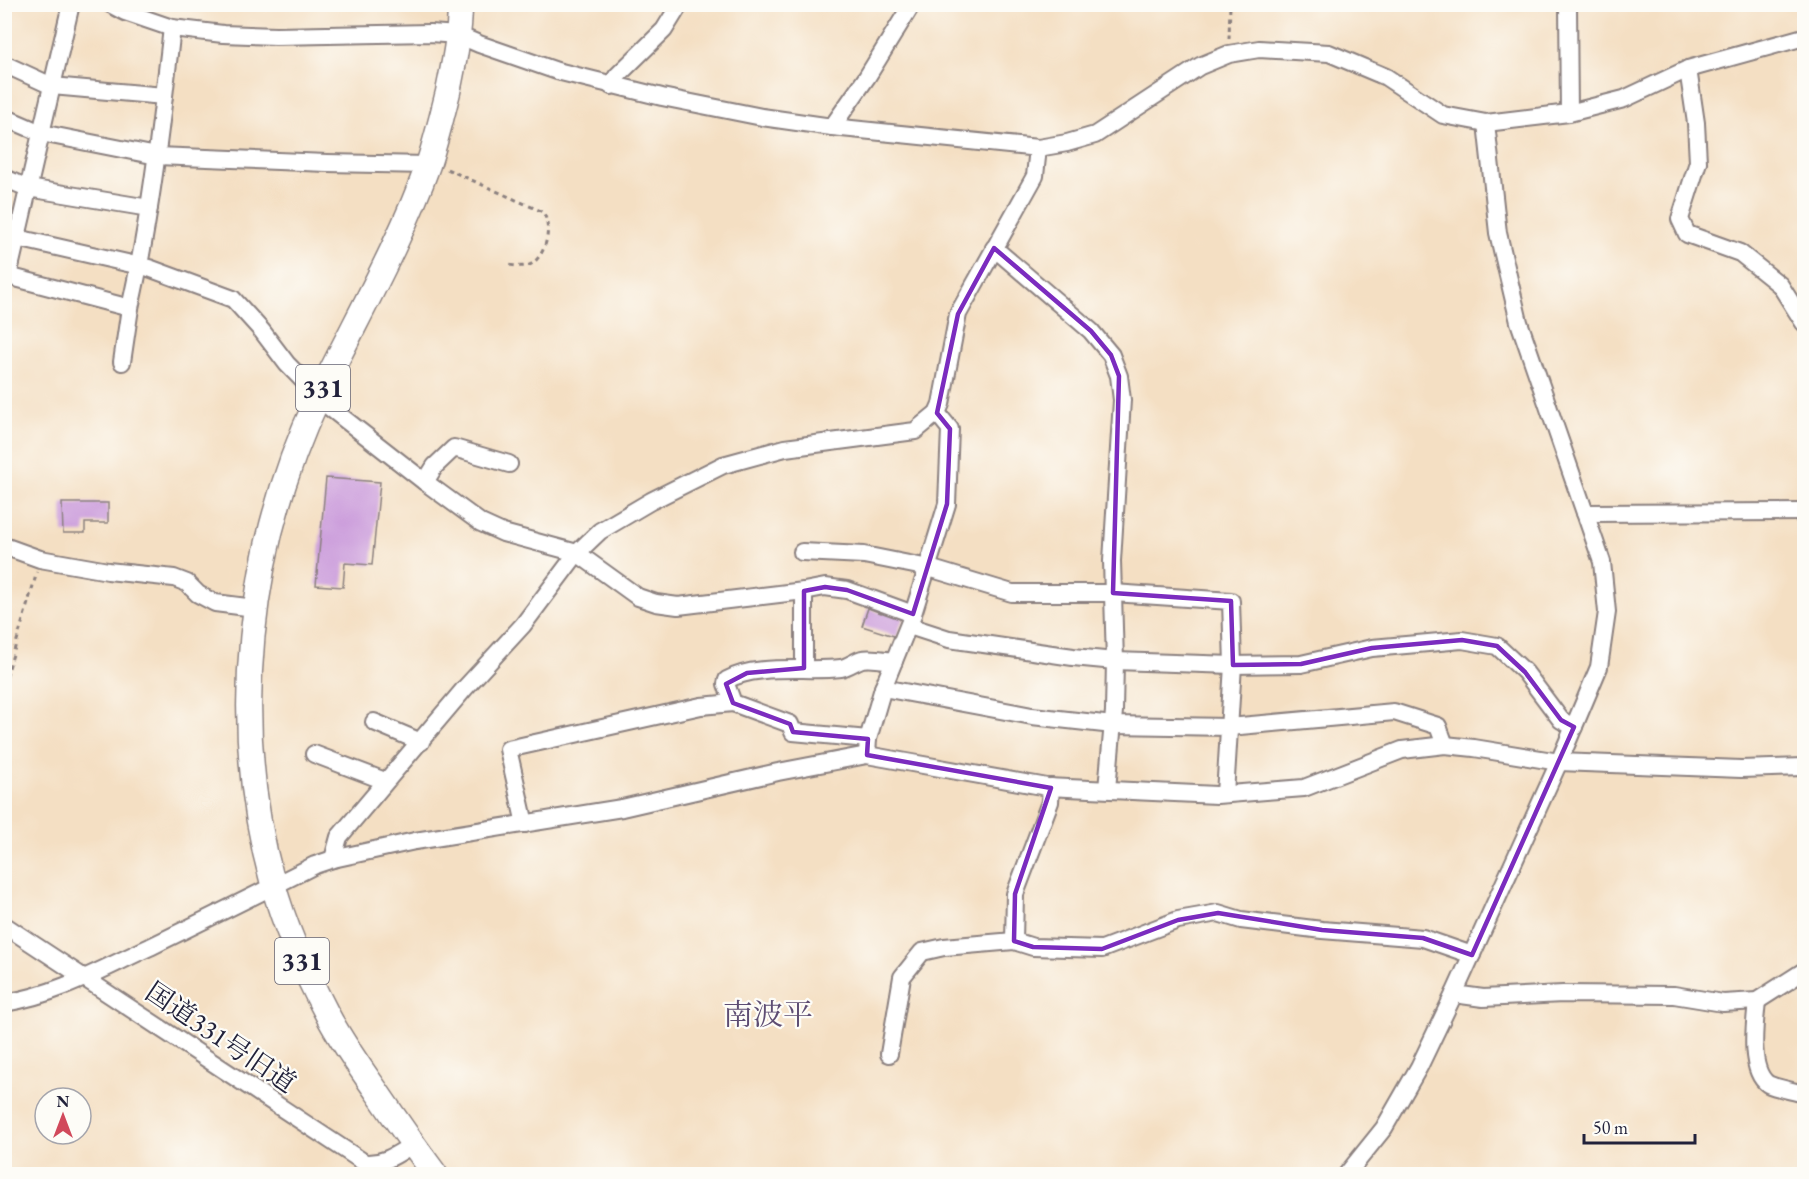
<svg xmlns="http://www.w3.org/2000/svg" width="1809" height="1179" font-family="'EB Garamond','Noto Serif JP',serif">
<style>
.building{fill:#cc9edc}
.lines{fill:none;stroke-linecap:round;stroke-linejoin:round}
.minor-casing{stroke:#8b807f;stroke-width:20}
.highway-casing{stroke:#8b807f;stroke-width:27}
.path{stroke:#8b807f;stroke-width:3;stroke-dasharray:4.5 4.5;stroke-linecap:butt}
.minor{stroke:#fff;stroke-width:16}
.highway{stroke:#fff;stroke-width:24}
.marked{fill:none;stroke:#7b2cbf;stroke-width:4.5;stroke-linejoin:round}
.labels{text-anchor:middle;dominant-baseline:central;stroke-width:4.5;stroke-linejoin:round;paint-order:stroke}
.shield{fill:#fdfcf7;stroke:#646373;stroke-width:1.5}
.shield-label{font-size:26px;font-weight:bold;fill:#22223b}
.street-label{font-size:27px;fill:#22223b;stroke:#fdfcf7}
.quarter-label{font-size:30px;fill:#5e4d73;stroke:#fdfcf7}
</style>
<rect width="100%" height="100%" fill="#fdfcf7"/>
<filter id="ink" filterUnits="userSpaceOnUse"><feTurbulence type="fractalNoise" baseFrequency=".0167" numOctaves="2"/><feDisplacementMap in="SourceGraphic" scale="12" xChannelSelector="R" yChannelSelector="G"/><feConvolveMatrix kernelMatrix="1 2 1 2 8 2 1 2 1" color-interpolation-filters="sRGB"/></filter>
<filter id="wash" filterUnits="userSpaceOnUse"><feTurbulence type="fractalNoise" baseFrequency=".008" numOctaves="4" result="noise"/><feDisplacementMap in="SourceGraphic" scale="24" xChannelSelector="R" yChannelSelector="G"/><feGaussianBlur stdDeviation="1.35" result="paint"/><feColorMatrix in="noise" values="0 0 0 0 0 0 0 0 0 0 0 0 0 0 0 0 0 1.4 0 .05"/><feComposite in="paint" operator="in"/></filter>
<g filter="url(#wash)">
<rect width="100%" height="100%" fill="#f4dfc3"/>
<g id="blocks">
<g class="building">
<polygon points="326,478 380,482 372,565 345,563 343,587 316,585"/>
<polygon points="62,503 108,503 108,523 85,523 85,533 63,533"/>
<polygon points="882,607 904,614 897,637 862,626 868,608 881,613"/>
</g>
</g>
</g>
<g filter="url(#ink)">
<use href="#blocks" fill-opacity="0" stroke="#8b807f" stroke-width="1.5"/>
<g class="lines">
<g class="minor-casing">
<g id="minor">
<polyline points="110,4 125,12 172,28 223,34 276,36 430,33 458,35 479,44 557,71 662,97 762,117 832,127 1038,148 1067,143 1095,135 1200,66 1229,54 1259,49 1329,53 1386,77 1443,115 1486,123 1569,113 1624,99 1688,69 1804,37"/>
<polyline points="1568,4 1569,113"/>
<polyline points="4,64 52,86 164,96"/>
<polyline points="1688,69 1696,123 1698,162 1680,219 1687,234 1740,253 1780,285 1804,323"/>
<polyline points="611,86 617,76 664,30 680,4"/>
<polyline points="4,117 41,133 157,156 327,163 428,165"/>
<polyline points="832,127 867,77 912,4"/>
<polyline points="4,178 28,188 149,208"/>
<polyline points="4,235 149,268 233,299 262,331 287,364 329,407 425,482 481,523 503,533 577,553 638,597 656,603 678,606 804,591 825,587 847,590 913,614"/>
<polyline points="994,248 1091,331 1111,355 1119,376 1122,400 1112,561 1115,661 1114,711 1107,789"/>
<polyline points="4,275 130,308 122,362"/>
<polyline points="8,276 71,4"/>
<path d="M130,308C151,216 161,122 172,28"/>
<polyline points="425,482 435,466 454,448 509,464"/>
<polyline points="1585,513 1804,512"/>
<polyline points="4,546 40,559 108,571 174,578 187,583 198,594 215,603 255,608"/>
<polyline points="802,552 864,555 929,568 1012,593 1113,593 1231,601 1233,665 1225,794"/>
<polyline points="804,591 804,668"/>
<polyline points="909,626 949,639 1073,657 1115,661 1233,665 1301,664 1372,648 1462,640 1497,646 1525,672 1561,720 1574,727"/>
<polyline points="883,688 1032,716 1113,725 1229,727 1394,712 1438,726 1445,745"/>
<polyline points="374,722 421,742"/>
<path d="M868,739L793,732L790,724L733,703L726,684L727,680C756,663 808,672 841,668C848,667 855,661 862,659C871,657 885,660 894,661"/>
<polyline points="314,754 385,781"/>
<polyline points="867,755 868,739 883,688 913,614 947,504 950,429 937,413"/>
<polyline points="525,824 508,749 701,706 733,703"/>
<polyline points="333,859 339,837 465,688 523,625 577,553 600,531 651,501 723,465 785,448 915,431 937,413 941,404 958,314 1035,176 1038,148"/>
<path d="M4,925L365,1163C384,1164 396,1155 412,1145"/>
<polyline points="1014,941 1015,894 1050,802 1051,787"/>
<polyline points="1454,994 1483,998 1563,994 1674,995 1723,1003 1757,1001 1804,971"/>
<path d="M1757,1001C1755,1022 1748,1070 1768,1084C1775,1088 1795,1091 1804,1094"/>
<path d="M4,1003C57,995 102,969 150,947C205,920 260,893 315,865L333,859L415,841L622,808L778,772L867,755L1047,787L1217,795L1304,788L1402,750L1445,745L1474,748L1559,762L1741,769L1804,767"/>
<polyline points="889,1054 902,977 922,952 944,947 1014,941 1033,947 1102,949 1178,920 1218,913 1241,920 1322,930 1423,938 1472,955"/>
<polyline points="1347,1174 1384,1128 1419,1067 1454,994 1559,762 1599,667 1607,612 1602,562 1519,322 1498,233 1486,123"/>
</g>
</g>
<g class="highway-casing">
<path id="highway" d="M435,1174C415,1147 396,1120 377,1092C359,1066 340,1040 326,1012C305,972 285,928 273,884C229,724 247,548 318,398C355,321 399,246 428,165C436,141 442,116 448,92C454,63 460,34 460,4"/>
</g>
<g class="path">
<polyline points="1229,39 1230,4"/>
<path d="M447,169L543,212C552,227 547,252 533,263C526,268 517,266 509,265"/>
<polyline points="4,685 37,572"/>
</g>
<use href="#minor" class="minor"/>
<use href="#highway" class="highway"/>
</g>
</g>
<path class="marked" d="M994,248L1091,331L1111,355L1119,376L1113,593L1231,601L1233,665L1301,664L1372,648L1462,640L1497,646L1525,672L1561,720L1574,727L1472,955L1423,938L1322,930L1218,913L1178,920L1102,949L1033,947L1014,941L1015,894L1051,788L867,755L868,739L793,732L790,724L733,703L726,684L747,673L804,668V591L825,587L847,590L913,614L947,504L950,429L937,413L958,314Z"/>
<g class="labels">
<g class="shield">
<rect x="296" y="365" width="54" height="46" rx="4.5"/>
<rect x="275" y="938" width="54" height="46" rx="4.5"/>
</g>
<g class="shield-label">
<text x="323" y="388">331</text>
<text x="302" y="961">331</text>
</g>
<g class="street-label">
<text transform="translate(221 1037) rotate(34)">国道331号旧道</text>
</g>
<g class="quarter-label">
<text x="768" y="1014">南波平</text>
</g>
</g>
<rect width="1809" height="1179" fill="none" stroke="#fdfcf7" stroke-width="24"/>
<g transform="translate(63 1116)"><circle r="28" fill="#fdfcf7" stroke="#a5a5ac" stroke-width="1.5"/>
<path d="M0-4.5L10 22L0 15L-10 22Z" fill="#d1495b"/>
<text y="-9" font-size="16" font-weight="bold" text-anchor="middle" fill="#22223b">N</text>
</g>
<path d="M1584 1134v9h111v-9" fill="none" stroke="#22223b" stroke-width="3"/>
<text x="1593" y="1134" font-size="18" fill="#22223b" stroke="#fdfcf7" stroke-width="4.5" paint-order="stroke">50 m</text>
</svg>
